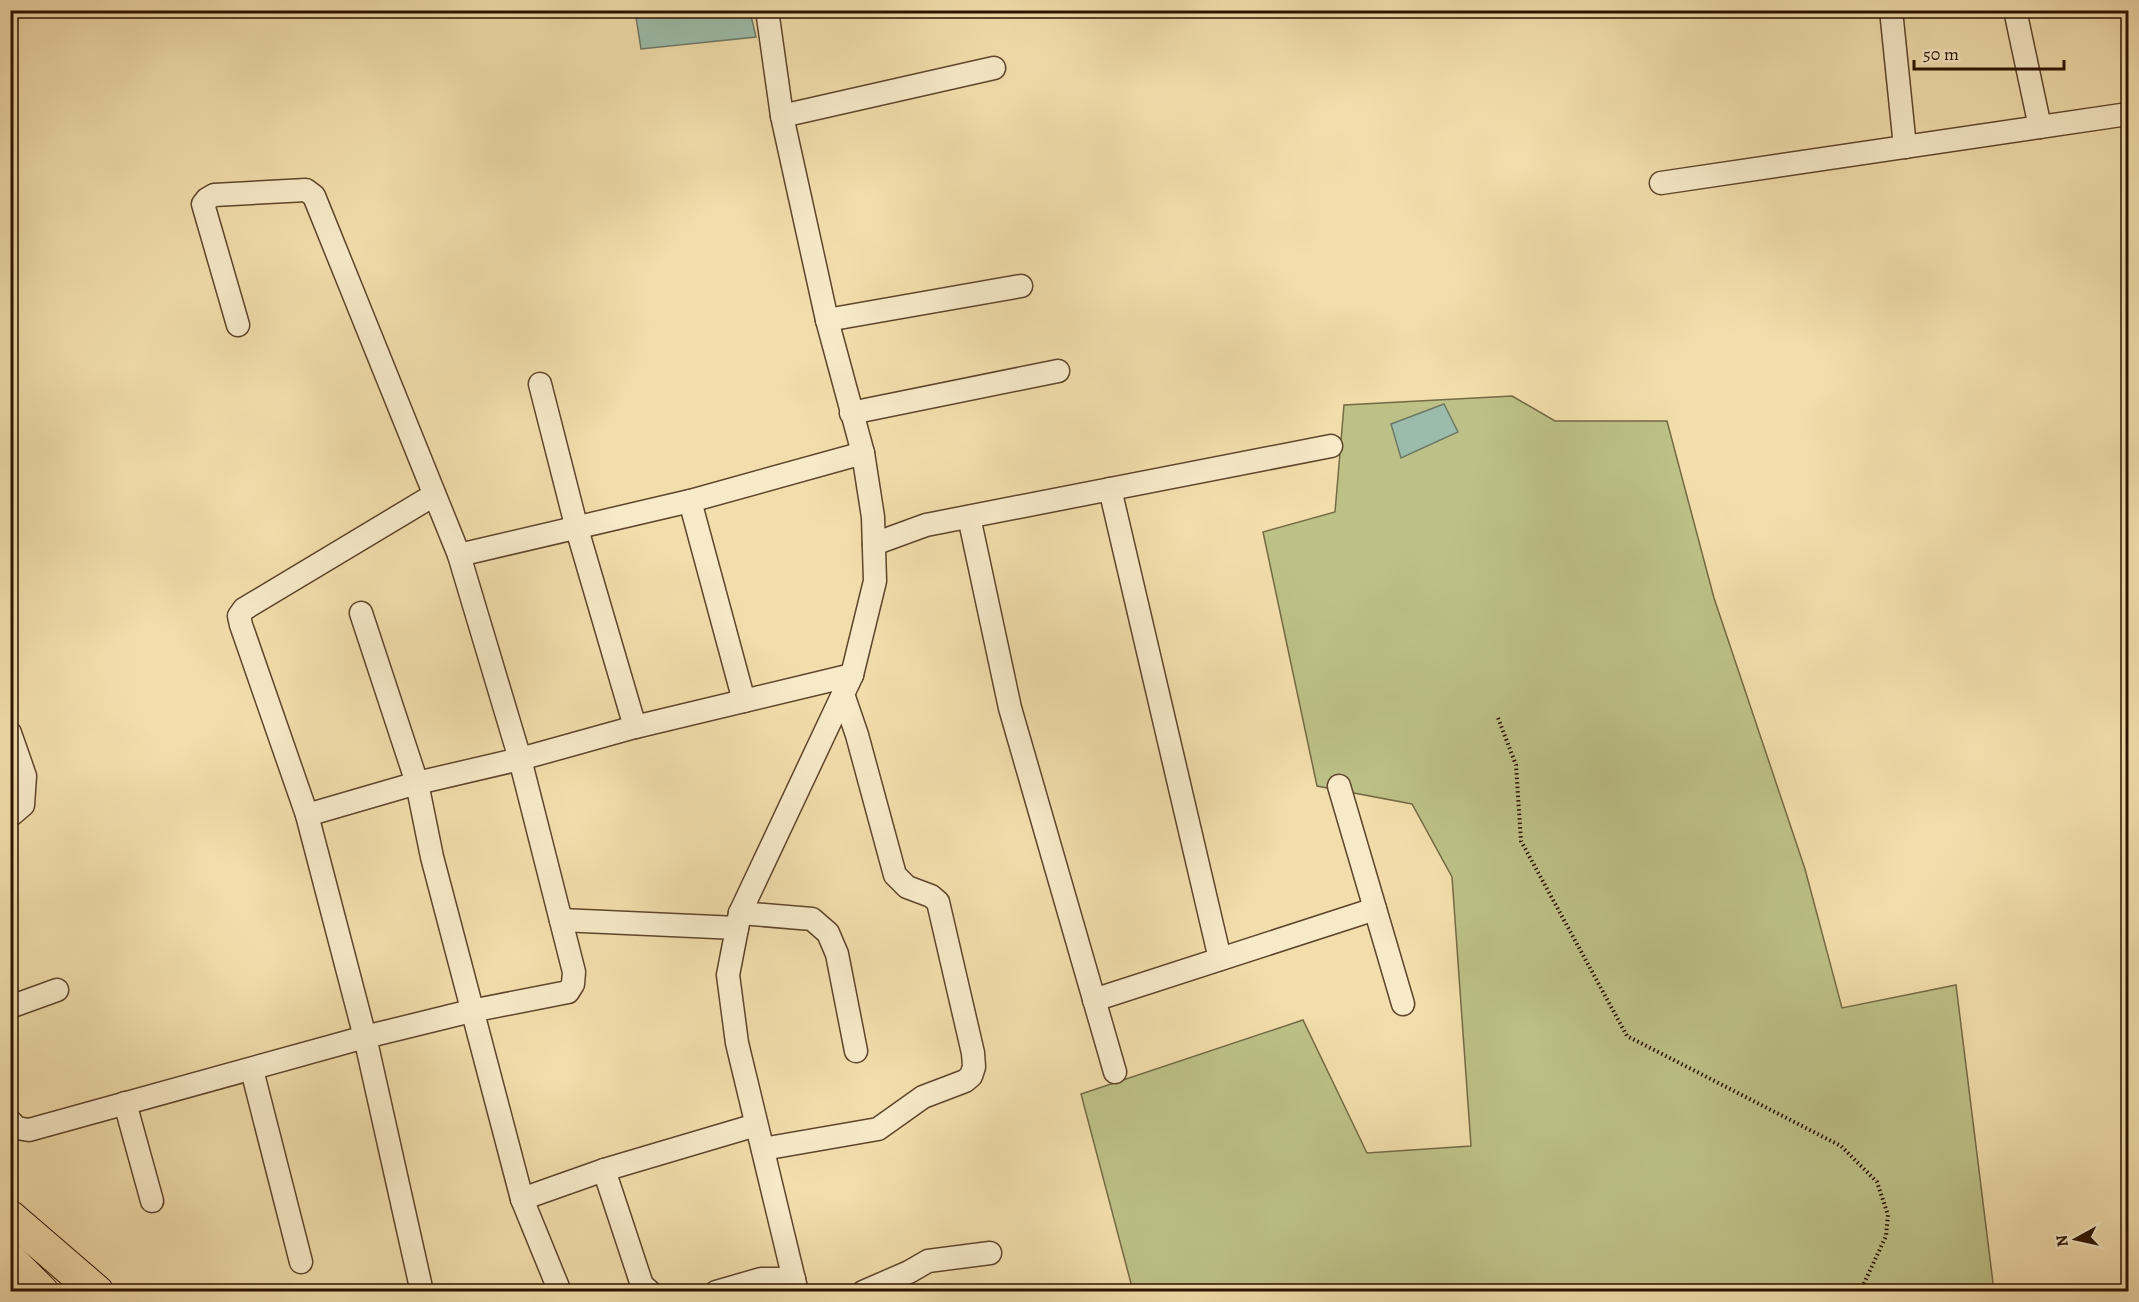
<svg xmlns="http://www.w3.org/2000/svg" width="2139" height="1302" font-family="Alegreya,serif">
<style>
.green{fill:#bdc188;stroke:#746a44;stroke-width:1.5}
.water{fill:#9bbcaa;stroke:#6f7866;stroke-width:1.5}
.lines{fill:none;stroke-linecap:round;stroke-linejoin:round}
.minor-casing{stroke:#5e452c;stroke-width:25}
.highway-casing{stroke:#2c1201;stroke-width:35}
.path{stroke:#2c1201;stroke-width:4;stroke-dasharray:1.5 3;stroke-linecap:butt}
.minor{stroke:#f7eac9;stroke-width:22}
.highway{stroke:#f2deac;stroke-width:33}
</style>
<rect width="100%" height="100%" fill="#f2deac"/>
<filter id="stains"><feTurbulence type="fractalNoise" baseFrequency=".00333" numOctaves="4"/><feColorMatrix values="0 0 0 0 .2 0 0 0 0 .09 0 0 0 0 .02 0 0 0 .5 -.17"/></filter>
<radialGradient id="worn" r=".72"><stop offset=".6" stop-color="#630" stop-opacity="0"/><stop offset="1" stop-color="#630" stop-opacity=".3"/></radialGradient>
<polygon class="green" points="1512,396 1555,421 1667,421 1714,598 1805,869 1842,1008 1956,985 1994,1291 1133,1291 1081,1094 1303,1020 1367,1153 1471,1146 1452,877 1412,804 1317,786 1263,532 1335,512 1344,405"/>
<g class="water">
<polygon points="635,11 750,11 756,37 641,49"/>
<polygon points="1444,404 1458,432 1401,458 1391,424"/>
</g>
<g class="lines">
<g class="minor-casing">
<g id="minor">
<polyline points="767,10 782,116 827,320 863,453 873,517 875,581 852,675 740,913 728,975 737,1043 797,1292"/>
<polyline points="1891,10 1905,147"/>
<polyline points="2015,10 2040,127"/>
<polyline points="782,116 994,68"/>
<polyline points="1661,183 2128,114"/>
<polyline points="827,320 1021,286"/>
<polyline points="540,384 577,529 635,727"/>
<polyline points="851,413 1058,371"/>
<polyline points="1110,489 1220,959"/>
<polyline points="690,501 744,701"/>
<polyline points="969,517 1010,708 1115,1072"/>
<polyline points="874,544 926,525 1331,446"/>
<polyline points="459,555 690,501 863,453"/>
<polyline points="361,613 417,783 432,857 522,1199 560,1292"/>
<polyline points="10,733 25,776 23,805 10,816"/>
<polyline points="1339,786 1403,1004"/>
<polyline points="307,815 241,625 239,616 244,609 434,495"/>
<polyline points="740,913 812,919 828,933 837,954 856,1051"/>
<polyline points="561,920 737,928"/>
<polyline points="1094,1000 1375,909"/>
<polyline points="10,1007 57,990"/>
<polyline points="252,1070 301,1262"/>
<polyline points="125,1103 152,1201"/>
<polyline points="10,1121 17,1128 29,1130 365,1037 471,1011 568,992 573,984 574,972 520,759 459,555 314,196 306,190 214,195 207,199 203,204 238,325"/>
<polyline points="763,1149 878,1129 923,1097 965,1081 971,1076 974,1067 973,1053 938,902 931,896 907,887 895,875 857,735 843,694"/>
<polyline points="604,1170 642,1285 650,1292"/>
<polyline points="522,1199 604,1170 756,1125"/>
<polyline points="422,1292 365,1037 307,815 417,783 520,759 635,727 852,675"/>
<polyline points="716,1292 761,1279 794,1279"/>
<polyline points="863,1292 909,1272 928,1261 990,1253"/>
</g>
</g>
<g class="highway-casing">
<g id="highway">
<polyline points="10,1217 97,1292"/>
<polyline points="10,1260 42,1292"/>
</g>
</g>
<polyline class="path" points="1498,718 1516,765 1521,841 1627,1036 1841,1146 1877,1182 1888,1215 1886,1236 1860,1292"/>
<use href="#minor" class="minor"/>
<use href="#highway" class="highway"/>
</g>
<rect width="2139" height="1302" fill="none" stroke="#f2deac" stroke-width="36"/>
<rect x="12" y="12" width="2115" height="1278" fill="none" stroke="#2c1201" stroke-width="3"/>
<rect x="18" y="18" width="2103" height="1266" fill="none" stroke="#2c1201" stroke-width="1.5"/>
<g transform="translate(2076 1239) rotate(262)" stroke="#f7eac9" stroke-width="4.5" paint-order="stroke">
<path d="M0-4.5L10 22L0 15L-10 22Z" fill="#2c1201"/>
<text y="-9" font-size="16" font-weight="bold" text-anchor="middle" fill="#2c1201">N</text>
</g>
<path d="M1914 60v9h150v-9" fill="none" stroke="#2c1201" stroke-width="3"/>
<text x="1923" y="60" font-size="18" fill="#2c1201" stroke="#f7eac9" stroke-width="4.5" paint-order="stroke">50 m</text>
<rect width="100%" height="100%" filter="url(#stains)"/>
<rect width="100%" height="100%" fill="url(#worn)"/>
</svg>
